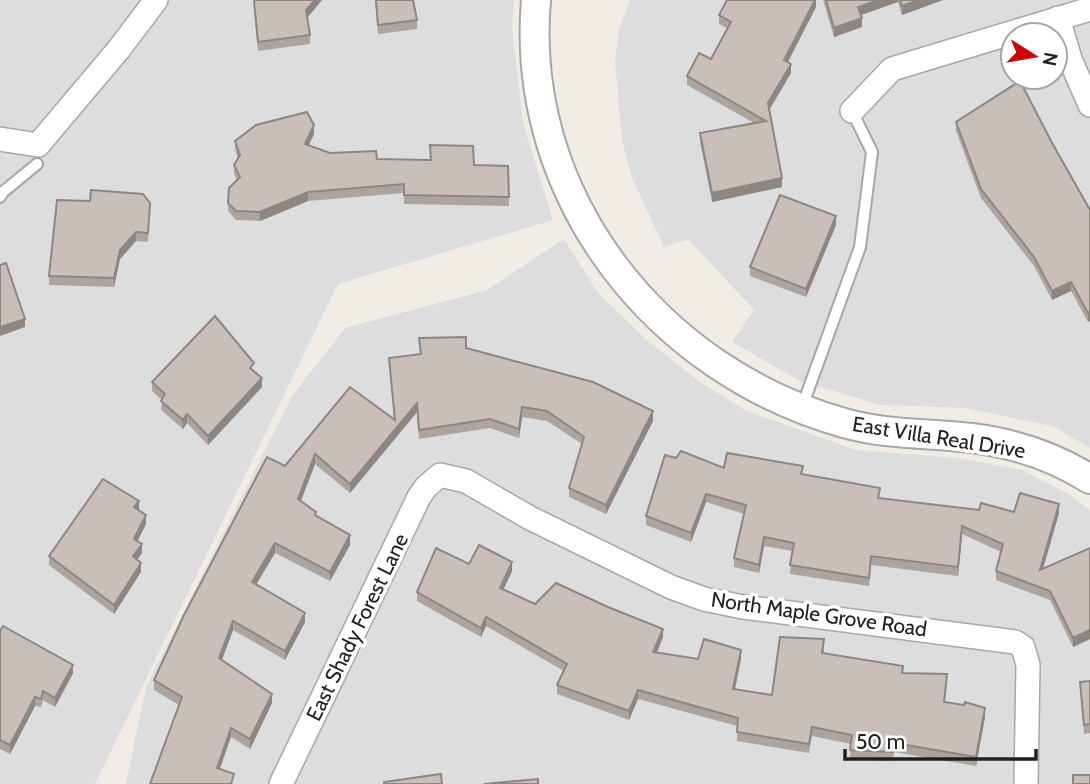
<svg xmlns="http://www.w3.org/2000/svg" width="1090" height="784" font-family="Cabin,sans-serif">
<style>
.residential{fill:#dedddd;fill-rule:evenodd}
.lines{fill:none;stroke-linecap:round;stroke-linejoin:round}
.service-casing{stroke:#a7a7a7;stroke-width:14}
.minor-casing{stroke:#a7a7a7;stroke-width:26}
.tertiary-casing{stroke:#a7a7a7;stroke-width:32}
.service{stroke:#fff;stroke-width:10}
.minor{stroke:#fff;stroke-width:23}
.tertiary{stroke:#fff;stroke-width:28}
.wall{fill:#aea49e}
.shaded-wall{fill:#8d8681}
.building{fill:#cabfb8;stroke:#8d8681;stroke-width:2}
.labels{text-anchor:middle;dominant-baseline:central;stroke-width:7;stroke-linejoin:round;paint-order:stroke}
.street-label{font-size:21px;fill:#202020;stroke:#fff}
</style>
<rect width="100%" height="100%" fill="#f1ede5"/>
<g class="residential">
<polygon points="0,0 514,0 512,26 523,123 553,220 338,284 95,784 0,784"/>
<path d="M630,0H1090V448L1052,426L964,408L881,405L800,381L732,342L754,310L688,239L664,247L632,178L622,140L615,61L619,29ZM1013,35H1055V77H1013Z"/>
<polygon points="564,239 598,293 649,342 700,382 747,411 856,450 958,458 1022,470 1069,494 1090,510 1090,784 126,784 146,687 293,395 345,328 487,290"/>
</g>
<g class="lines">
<g class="service-casing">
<g id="service">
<polyline points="0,197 3,192 37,164"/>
<polyline points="802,407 860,247 872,152 852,111"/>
</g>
</g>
<g class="minor-casing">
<g id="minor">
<polyline points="1058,18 1070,59 1090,105"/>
<polyline points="852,111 892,69 1090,9"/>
<polyline points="0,139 38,145 119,49 156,0"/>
<polyline points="281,784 419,497 426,487 440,475 466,481 530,518 671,587 704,599 743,607 1015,642 1023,647 1028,665 1026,784"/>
</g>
</g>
<g class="tertiary-casing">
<path id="tertiary" d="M536,0C519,198 658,371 844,423C886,435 928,433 971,438C1014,443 1053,456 1090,479"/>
</g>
<use href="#service" class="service"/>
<use href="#minor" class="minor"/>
<use href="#tertiary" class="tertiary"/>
</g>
<g class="wall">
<polygon points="255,0 322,0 307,18 310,35 310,44 258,51 254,10 254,1"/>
<polygon points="375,0 413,0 417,20 417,29 378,34"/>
<polygon points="816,0 816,7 788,62 791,73 769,110 782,187 712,202 700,142 700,133 754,123 687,85 687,76 711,59 728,29 719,24 719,15"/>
<polygon points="823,0 943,0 902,15 898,2 861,15 862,27 834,37"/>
<polygon points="956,122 1051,141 1090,210 1090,321 1088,322 1071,291 1052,300 1034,266 981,198 956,131"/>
<polygon points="314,134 309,145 330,153 377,159 430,160 430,145 474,165 508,166 509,206 404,204 404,193 308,201 260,221 236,220 228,211 228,203 237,180 234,174 234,165 238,159 235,150 235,141"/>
<polygon points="150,203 148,242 136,241 120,259 114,287 49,285 49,276"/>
<polygon points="836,225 806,297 750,276 750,267"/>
<polygon points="419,338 466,348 653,421 606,514 569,497 569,488 582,444 547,421 522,417 519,438 490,428 419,439 417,412 350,493 315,464 301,501 316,516 350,545 330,581 275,553 256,585 305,622 285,660 233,630 222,660 272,703 250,749 231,737 150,784 179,705 154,690 154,680 285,466 394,420 389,358 420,354"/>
<polygon points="254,371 262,387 208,445 187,423 183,429 161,410 162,400 152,391 152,382"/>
<polygon points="676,458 724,468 803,475 879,498 979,510 1059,513 1043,569 1090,548 1090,639 1073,647 1050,600 996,580 996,571 1001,552 962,534 958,576 871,565 869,586 790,574 792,551 764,546 759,573 734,567 734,558 744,514 706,502 691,542 646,525 646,516"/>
<polygon points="139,510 146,524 137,541 142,553 137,560 141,572 114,614 49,565 49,556"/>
<polygon points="469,564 512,571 503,590 535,604 663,637 657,653 698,659 741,659 735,689 772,695 824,647 824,653 903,673 947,683 945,702 985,717 976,766 894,752 893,761 850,759 851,744 812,736 809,753 737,741 737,726 638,699 629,720 557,694 557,685 564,671 486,626 481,637 417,601 417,592"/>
<polygon points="0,631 73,673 55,707 43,700 41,707 35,706 10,754 0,749"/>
<polygon points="1090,681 1090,733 1084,734 1080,682"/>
</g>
<g class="shaded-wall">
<polygon points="315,0 322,0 306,19 306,10"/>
<polygon points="815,0 816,0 816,7 784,69 784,60"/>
<polygon points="879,0 898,0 898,2 858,16 858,7"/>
<polygon points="919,0 943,0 902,15 902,6"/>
<polygon points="862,18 862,27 834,37 834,28"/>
<polygon points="791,64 791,73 768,112 768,103"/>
<polygon points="314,125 314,134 305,152 305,144"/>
<polygon points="782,178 782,187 712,202 712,193"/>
<polygon points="308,192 308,201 260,221 260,212"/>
<polygon points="836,216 836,225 806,297 806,289"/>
<polygon points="136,232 136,241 120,259 114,287 114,278 120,250"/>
<polygon points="1071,282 1071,291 1052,300 1052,291"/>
<polygon points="1090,312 1090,321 1088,322 1088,313"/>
<polygon points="25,319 25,327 0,336 0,327"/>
<polygon points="262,378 262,387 208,445 208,436"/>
<polygon points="417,403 417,412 350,493 350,484"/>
<polygon points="522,407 522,417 519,438 519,429"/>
<polygon points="653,411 653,421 606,514 606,505"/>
<polygon points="187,414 187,423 183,429 183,420"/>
<polygon points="315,454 315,464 298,508 298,499"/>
<polygon points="706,494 706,502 691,542 691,533"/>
<polygon points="139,501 139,510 134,516 134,507"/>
<polygon points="1059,504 1059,513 1040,579 1040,570"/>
<polygon points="146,515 146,524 134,548 134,539"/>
<polygon points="962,526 962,534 958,576 958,567"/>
<polygon points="350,535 350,545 330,581 330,572"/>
<polygon points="764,537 764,546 759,573 759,565"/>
<polygon points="275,543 275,553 252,591 252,582"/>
<polygon points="142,544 142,553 133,565 133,556"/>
<polygon points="512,562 512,571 500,597 500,588"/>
<polygon points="141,563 141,572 114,614 114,605"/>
<polygon points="305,613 305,622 285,660 285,651"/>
<polygon points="486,617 486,626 481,637 481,628"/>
<polygon points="233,621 233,630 219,667 219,658"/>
<polygon points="663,629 663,637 653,661 653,652"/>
<polygon points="1090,630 1090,639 1073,647 1073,638"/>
<polygon points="741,650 741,659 733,698 733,689"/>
<polygon points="73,665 73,673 55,707 55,698"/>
<polygon points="638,690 638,699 629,720 629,711"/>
<polygon points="272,694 272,703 250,749 250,739"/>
<polygon points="35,697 35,706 10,754 10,745"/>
<polygon points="985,708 985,717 976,766 976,757"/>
<polygon points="231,728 231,737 217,777 217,768"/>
</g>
<g class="building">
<polygon points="255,0 315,0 306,10 310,35 258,42 254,1"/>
<polygon points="376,0 413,0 417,20 378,25"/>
<polygon points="727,0 815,0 784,60 791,64 768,103 782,178 712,193 700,133 766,121 687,76 699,53 711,59 731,22 719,15"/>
<polygon points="826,0 879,0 858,7 862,18 834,28"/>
<polygon points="900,0 919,0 902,6"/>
<polygon points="1020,81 1051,141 1090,210 1090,312 1088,313 1071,282 1052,291 1034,257 981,189 956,122"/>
<polygon points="307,112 314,125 305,144 330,153 376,151 377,159 431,160 430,145 473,146 474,165 508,166 509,197 404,195 404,184 308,192 260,212 236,211 228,203 229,188 240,177 234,165 240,155 235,141 256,125"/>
<polygon points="91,190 143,194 150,203 148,233 136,232 120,250 114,278 49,276 57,200 90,201"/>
<polygon points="780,195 836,216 806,289 750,267"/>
<polygon points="6,263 25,319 0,327 0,265"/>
<polygon points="215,316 254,363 250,368 262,378 208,436 187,414 183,420 161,401 165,394 152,382"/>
<polygon points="466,337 466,348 593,382 653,411 606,505 569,488 584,437 547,411 522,407 519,429 490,419 419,430 417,403 350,484 315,454 298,499 316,512 315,515 350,535 330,572 275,543 252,582 305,613 285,651 233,621 219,658 272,694 250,739 231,728 217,768 234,774 231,784 150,784 182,697 154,680 184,615 267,457 285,466 350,387 395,420 389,358 421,354 419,338"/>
<polygon points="681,451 724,468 727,453 803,466 801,474 880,488 878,498 979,510 981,503 1014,512 1020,493 1059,504 1040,570 1090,548 1090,630 1073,638 1050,591 996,571 1003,544 962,526 958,567 871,556 869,578 790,565 794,543 764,537 759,565 734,558 746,505 706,494 691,533 646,516 665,455 676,458"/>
<polygon points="103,479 139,501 134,507 146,515 134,539 142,544 133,556 141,563 114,605 49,556"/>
<polygon points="479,545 512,562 500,588 535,604 556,583 608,607 663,629 653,652 698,659 704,639 741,650 733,689 772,695 780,637 824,639 822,653 903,666 902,673 947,674 944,702 964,705 965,702 985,708 976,757 894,743 893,752 850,750 852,735 812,727 809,744 737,732 738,718 638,690 629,711 557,685 567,664 486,617 481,628 417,592 436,548 469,564"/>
<polygon points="3,626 73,665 55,698 43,691 41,699 35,697 10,745 0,740 0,631"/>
<polygon points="1090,681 1090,724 1084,725 1080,682"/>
<polygon points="441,774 442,784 384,784 384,782"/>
<rect x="1073" y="775" width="17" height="9"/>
<polygon points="538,779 538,784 484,784"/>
</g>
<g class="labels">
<g class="street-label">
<text transform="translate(939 437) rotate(9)">East Villa Real Drive</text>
<text transform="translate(819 614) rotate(8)">North Maple Grove Road</text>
<text transform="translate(357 627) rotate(-64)">East Shady Forest Lane</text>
</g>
</g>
<g transform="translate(1034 56) rotate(101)"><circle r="33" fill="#ffffff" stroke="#a6a6a6" stroke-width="2"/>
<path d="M0-5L12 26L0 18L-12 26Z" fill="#cf0009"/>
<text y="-10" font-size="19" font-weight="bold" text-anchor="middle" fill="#202020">N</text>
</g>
<path d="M845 749v10h191v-10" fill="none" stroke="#202020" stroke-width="3.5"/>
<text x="856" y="749" font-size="21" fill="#202020" stroke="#ffffff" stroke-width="5" paint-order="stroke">50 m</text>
</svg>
